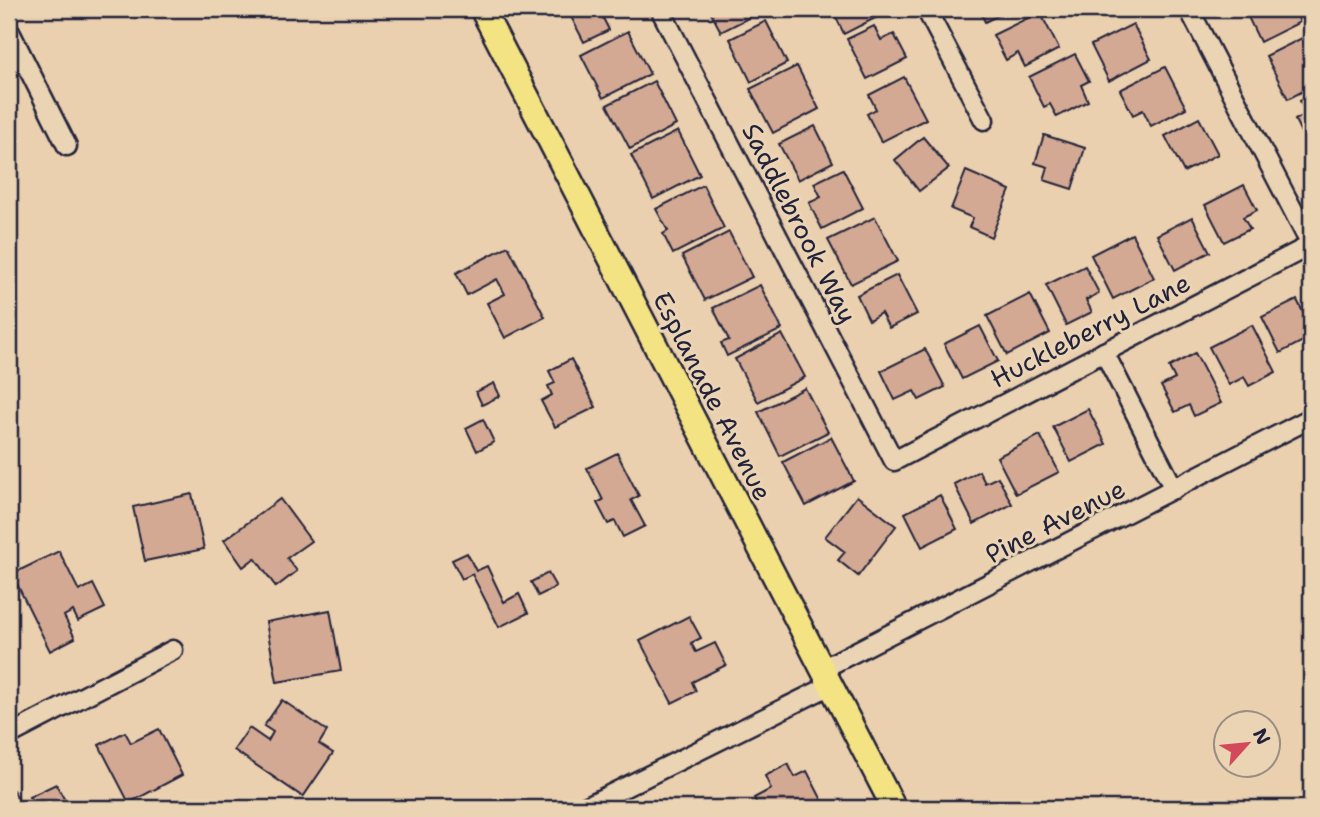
<svg xmlns="http://www.w3.org/2000/svg" width="1320" height="817" font-family="'Shantell Sans',sans-serif">
<style>
.building{fill:#d3a993;stroke:#22223b;stroke-width:2}
.lines{fill:none;stroke-linecap:round;stroke-linejoin:round}
.minor-casing{stroke:#22223b;stroke-width:23}
.major-casing{stroke:#22223b;stroke-width:28}
.minor{stroke:#ead4b3;stroke-width:18}
.major{stroke:#f4e382;stroke-width:23}
.labels{text-anchor:middle;dominant-baseline:central;stroke-width:6;stroke-linejoin:round;paint-order:stroke}
.street-label{font-size:26px;fill:#22223b;stroke:#ead4b3}
</style>
<rect width="100%" height="100%" fill="#ebd0af"/>
<filter id="ink" filterUnits="userSpaceOnUse"><feTurbulence type="fractalNoise" baseFrequency=".0143" numOctaves="2"/><feDisplacementMap in="SourceGraphic" scale="14" xChannelSelector="R" yChannelSelector="G"/><feConvolveMatrix kernelMatrix="1 2 1 2 8 2 1 2 1" color-interpolation-filters="sRGB"/></filter>
<g filter="url(#ink)">
<g class="building">
<polygon points="567,9 615,9 615,10 602,16 609,30 584,42"/>
<polygon points="709,9 761,9 762,11 721,32"/>
<polygon points="832,9 877,9 881,15 844,34"/>
<polygon points="979,9 1011,9 985,22"/>
<polygon points="1258,9 1294,9 1300,22 1260,42 1248,17 1259,11"/>
<polygon points="1040,12 1059,49 1025,67 1018,53 1006,60 993,35"/>
<polygon points="766,21 787,63 751,82 730,39"/>
<polygon points="1133,24 1151,59 1109,81 1091,45"/>
<polygon points="874,26 881,40 894,34 907,59 867,79 847,39"/>
<polygon points="628,31 650,74 603,98 581,55"/>
<polygon points="1302,38 1311,56 1311,87 1288,99 1266,56"/>
<polygon points="1075,54 1089,81 1081,85 1088,101 1057,117 1050,104 1044,107 1029,77"/>
<polygon points="797,66 819,109 773,133 750,89"/>
<polygon points="1165,67 1186,108 1151,126 1143,110 1133,115 1120,90"/>
<polygon points="904,77 926,119 881,142 867,114 876,109 869,95"/>
<polygon points="654,81 676,125 630,149 607,105"/>
<polygon points="1311,95 1311,143 1307,145 1295,120 1306,114 1300,101"/>
<polygon points="1199,118 1218,154 1184,172 1165,136"/>
<polygon points="815,126 833,162 798,180 779,144"/>
<polygon points="678,131 700,175 653,199 631,155"/>
<polygon points="1044,135 1085,148 1072,189 1044,180 1048,167 1035,163"/>
<polygon points="923,137 949,168 919,191 895,160"/>
<polygon points="843,169 863,208 822,229 809,203 821,197 814,183"/>
<polygon points="966,171 1010,190 991,237 969,227 973,218 951,209"/>
<polygon points="703,185 724,228 673,254 663,234 668,231 656,209"/>
<polygon points="1244,185 1257,210 1243,217 1250,229 1224,242 1205,205"/>
<polygon points="875,217 898,261 851,284 828,240"/>
<polygon points="1192,217 1210,252 1175,270 1157,235"/>
<polygon points="729,232 752,277 705,300 682,256"/>
<polygon points="1132,234 1154,278 1113,299 1091,255"/>
<polygon points="508,246 545,317 505,338 487,303 505,294 497,279 467,295 456,273"/>
<polygon points="1085,266 1099,293 1086,300 1092,312 1066,325 1046,285"/>
<polygon points="897,275 917,314 889,328 881,313 869,320 857,295"/>
<polygon points="760,285 782,329 727,356 721,343 729,340 713,308"/>
<polygon points="1030,294 1050,333 1007,355 987,316"/>
<polygon points="1297,300 1311,328 1311,337 1280,353 1262,317"/>
<polygon points="1252,325 1276,372 1249,386 1244,377 1229,385 1209,347"/>
<polygon points="980,326 998,361 962,379 944,344"/>
<polygon points="782,334 805,377 758,402 735,359"/>
<polygon points="925,349 945,387 919,400 914,391 895,400 881,371"/>
<polygon points="1195,353 1221,403 1194,416 1189,405 1175,412 1161,386 1175,379 1169,367"/>
<polygon points="571,359 596,407 555,427 541,401 552,395 548,386 555,383 549,371"/>
<polygon points="494,383 500,396 482,405 476,392"/>
<polygon points="805,388 828,432 780,456 758,412"/>
<polygon points="1088,409 1106,444 1071,462 1053,427"/>
<polygon points="483,419 494,442 477,451 466,428"/>
<polygon points="1040,435 1059,472 1016,494 997,457"/>
<polygon points="831,437 854,481 806,506 783,462"/>
<polygon points="617,453 639,496 631,500 645,526 623,537 615,521 608,524 597,503 603,500 587,468"/>
<polygon points="979,471 985,483 998,477 1012,504 974,524 954,484"/>
<polygon points="192,494 204,549 145,561 133,507"/>
<polygon points="940,495 957,529 922,547 905,513"/>
<polygon points="857,496 896,526 858,576 838,560 845,552 825,537"/>
<polygon points="280,499 311,541 287,558 297,571 276,587 255,558 243,567 224,540"/>
<polygon points="59,551 79,591 93,584 105,608 78,621 73,611 64,616 75,638 50,651 12,574"/>
<polygon points="467,553 476,571 487,566 504,602 519,594 528,613 499,627 472,574 462,579 452,560"/>
<polygon points="548,573 556,587 538,596 531,582"/>
<polygon points="330,610 341,671 277,682 266,622"/>
<polygon points="689,616 701,638 691,643 696,652 715,643 726,665 692,682 696,691 672,703 640,641"/>
<polygon points="282,700 327,731 319,744 333,753 303,797 234,750 249,728 268,741 273,732 264,726"/>
<polygon points="159,729 182,775 129,803 99,745 125,732 131,743"/>
<polygon points="788,764 795,777 807,771 826,808 759,808 754,798 771,789 765,776"/>
<polygon points="56,784 69,808 35,808 29,797"/>
<polygon points="13,790 23,808 9,808 9,792"/>
</g>
<g class="lines">
<g class="minor-casing">
<g id="minor">
<polyline points="660,9 894,461 1311,245"/>
<polyline points="926,9 984,120"/>
<polyline points="1189,9 1311,245"/>
<polyline points="9,30 67,146"/>
<polyline points="1104,352 1174,489"/>
<polyline points="822,669 1311,418"/>
<polyline points="9,735 173,650"/>
<polyline points="583,808 831,685"/>
</g>
</g>
<g class="major-casing">
<polyline id="major" points="482,9 894,808"/>
</g>
<use href="#minor" class="minor"/>
<use href="#major" class="major"/>
</g>
</g>
<g class="labels">
<g class="street-label">
<text transform="translate(800 223) rotate(63)">Saddlebrook Way</text>
<text transform="translate(1090 330) rotate(-27)">Huckleberry Lane</text>
<text transform="translate(713 396) rotate(63)">Esplanade Avenue</text>
<text transform="translate(1055 521) rotate(-27)">Pine Avenue</text>
</g>
</g>
<rect width="1320" height="817" fill="none" stroke="#ead4b3" stroke-width="35"/>
<rect x="18" y="18" width="1285" height="782" fill="none" stroke="#22223b" stroke-width="2.5" filter="url(#ink)"/>
<g transform="translate(1247 744) rotate(63)"><circle r="33" fill="#ead4b3" stroke="#9a8d83" stroke-width="2"/>
<path d="M0-5L12 26L0 18L-12 26Z" fill="#d1495b"/>
<text y="-10" font-size="19" font-weight="bold" text-anchor="middle" fill="#22223b">N</text>
</g>
</svg>
